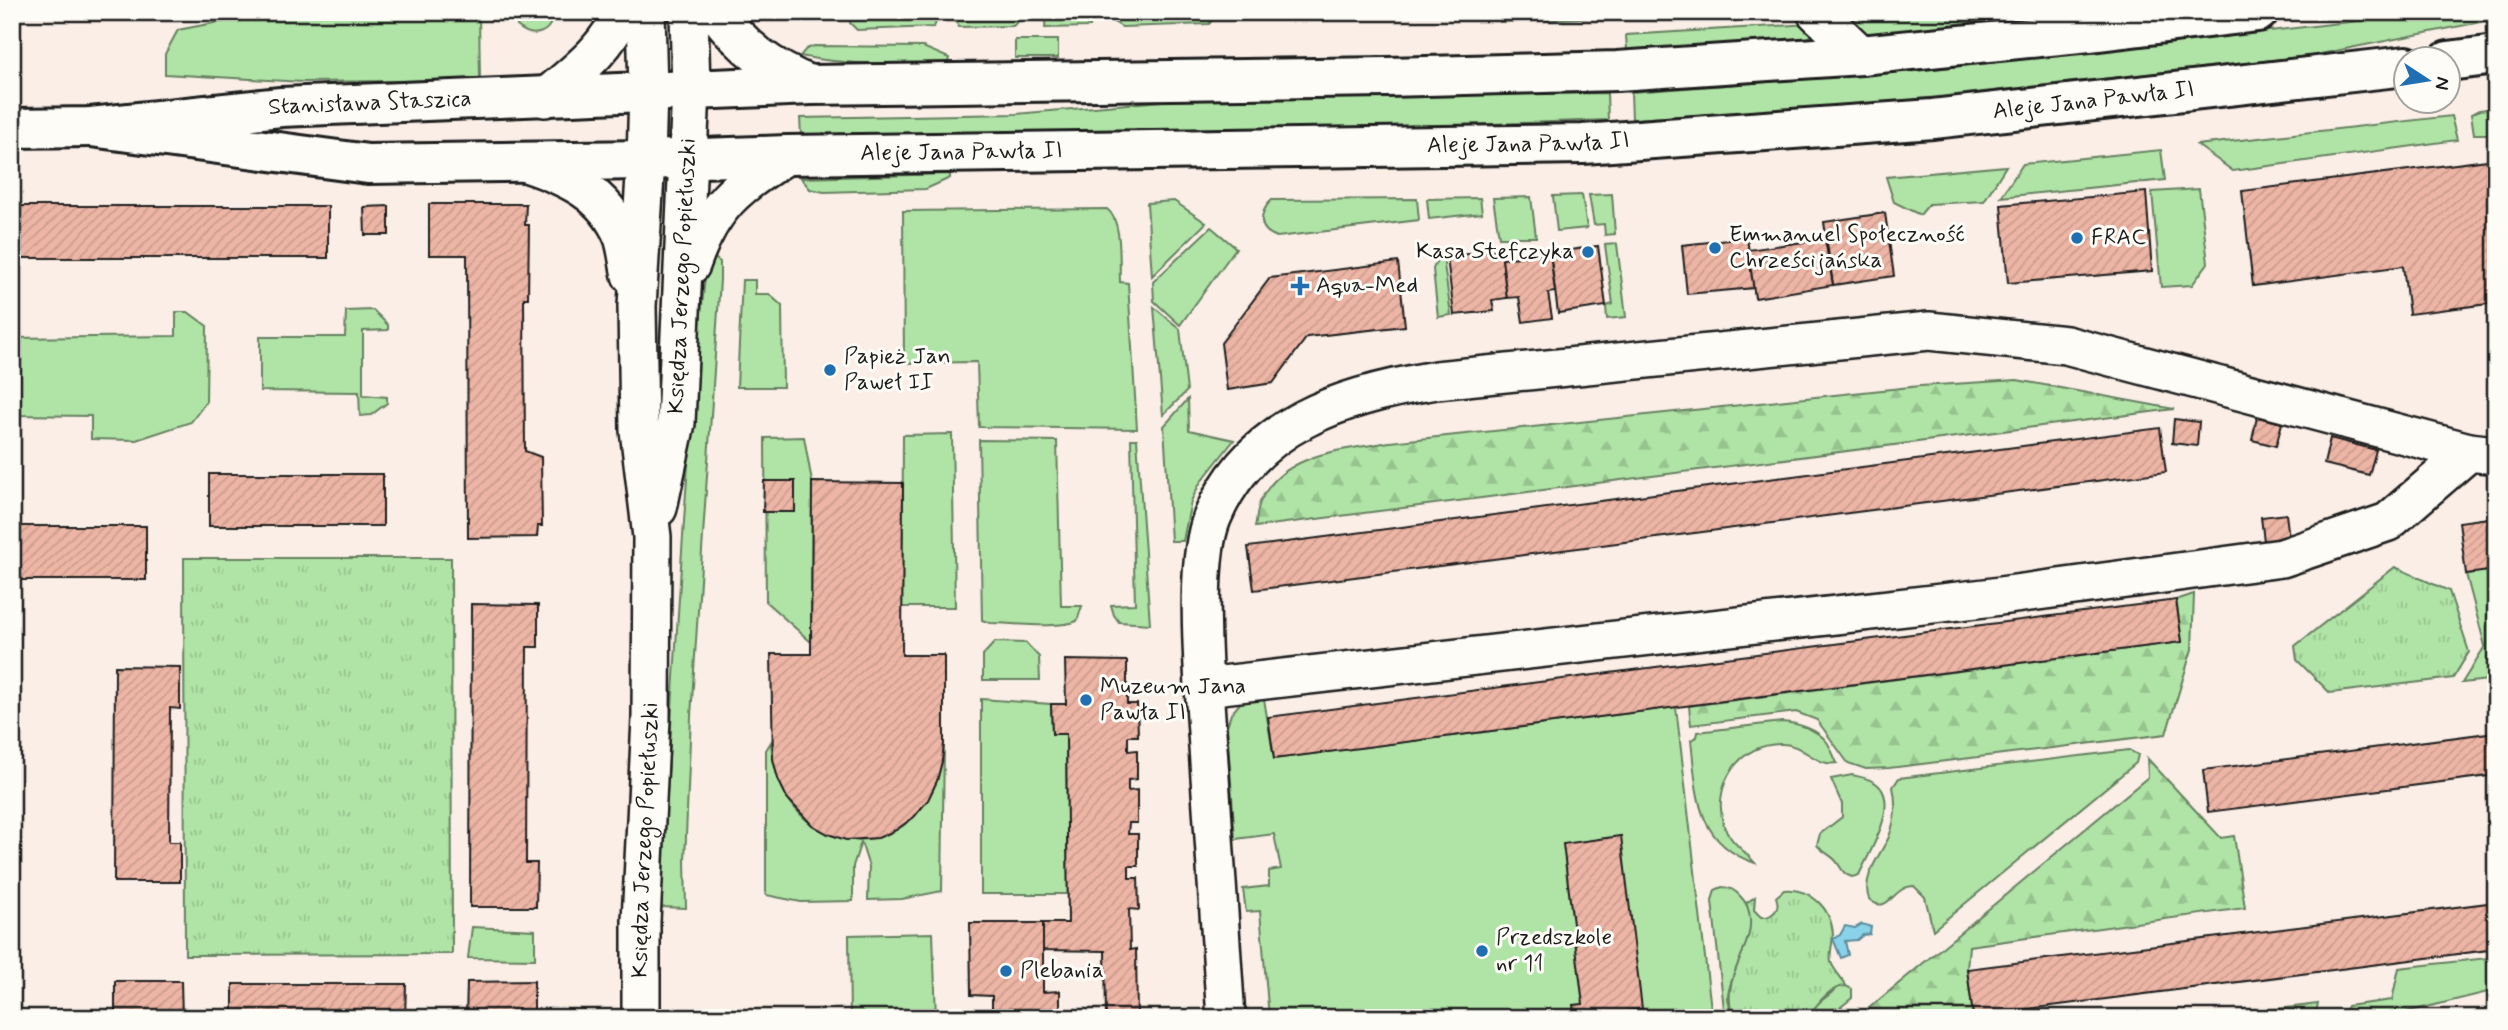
<svg xmlns="http://www.w3.org/2000/svg" width="2508" height="1030" font-family="Mynerve,sans-serif">
<style>
.grass{fill:#b0e4a6;stroke:#668061;stroke-width:2}
.forest{fill:url(#forest-firs);stroke:#668061;stroke-width:2}
.park{fill:url(#park-tufts);stroke:#668061;stroke-width:2}
.water{fill:#89d3ea;stroke:#5d8a98;stroke-width:2}
.building{fill:url(#building-hatch);stroke:#1c1c1c;stroke-width:2}
.lines{fill:none;stroke-linecap:round;stroke-linejoin:round}
.minor-casing{stroke:#1c1c1c;stroke-width:42}
.major-casing{stroke:#1c1c1c;stroke-width:44}
.minor{stroke:#fdfcf7;stroke-width:37}
.major{stroke:#fdfcf7;stroke-width:38}
.poi-dot{fill:#1f6fb2;stroke:#fdfcf7;stroke-width:2.5}
.labels{text-anchor:middle;dominant-baseline:central;stroke-width:6;stroke-linejoin:round;paint-order:stroke}
.street-label{font-size:23px;fill:#1c1c1c;stroke:#fdfcf7}
.poi-label{font-size:23px;fill:#1c1c1c;stroke:#fdfcf7;text-anchor:start}
</style>
<defs>
<pattern id="forest-firs" width="22" height="20" patternUnits="userSpaceOnUse" patternTransform="scale(1.75)"><rect width="22" height="20" fill="#b0e4a6"/><path d="M5 1l3.5 6h-7zM16 11l3.5 6h-7z" fill="#97c38e"/></pattern>
<pattern id="park-tufts" width="24" height="20" patternUnits="userSpaceOnUse" patternTransform="scale(1.75)"><rect width="24" height="20" fill="#b0e4a6"/><path d="M3 7l-1-3M5 7V3M7 7l1-3M15 17l-1-3M17 17v-4M19 17l1-3" fill="none" stroke="#97c38e"/></pattern>
<pattern id="building-hatch" width="6" height="6" patternUnits="userSpaceOnUse" patternTransform="scale(1.75)"><rect width="6" height="6" fill="#edb5a5"/><path d="M-1 1l2-2M0 6l6-6M5 7l2-2" fill="none" stroke="#cb9b8d"/></pattern>
</defs>
<rect width="100%" height="100%" fill="#faeee7"/>
<filter id="ink" filterUnits="userSpaceOnUse"><feTurbulence type="fractalNoise" baseFrequency=".0143" numOctaves="2"/><feDisplacementMap in="SourceGraphic" scale="14" xChannelSelector="R" yChannelSelector="G"/><feConvolveMatrix kernelMatrix="1 2 1 2 8 2 1 2 1" color-interpolation-filters="sRGB"/></filter>
<g filter="url(#ink)">
<g class="grass">
<polygon points="270,12 479,12 480,80 303,82 165,74 165,54 178,30"/>
<path d="M514,12H553C552,34 533,40 517,26Z"/>
<polygon points="854,12 940,12 934,27 857,30 850,23"/>
<polygon points="951,12 1027,12 1013,26 959,27"/>
<polygon points="1046,12 1090,12 1090,27 1045,28"/>
<polygon points="1104,12 1219,12 1209,24 1122,27 1112,21"/>
<polygon points="1500,12 1702,12 1500,22"/>
<polygon points="1945,12 2079,12 1871,34 1862,34 1842,21"/>
<polygon points="2438,12 2496,12 2496,19 2310,56 1865,105 1632,119 1631,92 1916,71"/>
<polygon points="1811,24 1813,32 1806,40 1627,50 1626,35"/>
<rect x="1015" y="40" width="43" height="18"/>
<path d="M814,46L923,47L949,58L948,62C898,64 849,66 800,56L806,49Z"/>
<polygon points="1607,93 1608,120 1434,126 801,135 800,118 1016,114 1184,99"/>
<polygon points="2496,108 2496,134 2474,134 2471,114 2479,110"/>
<polygon points="2451,116 2457,140 2233,171 2197,145"/>
<polygon points="2161,150 2165,180 2001,197 2023,164"/>
<polygon points="2006,166 1984,201 1929,204 1920,215 1894,202 1886,177"/>
<polygon points="950,174 950,178 926,189 824,192 810,189 801,178"/>
<polygon points="2199,189 2208,263 2192,285 2161,287 2152,192"/>
<polygon points="1612,194 1615,234 1605,235 1604,224 1594,225 1589,195"/>
<polygon points="1582,195 1587,228 1557,231 1553,196"/>
<polygon points="1531,197 1536,237 1499,237 1493,198"/>
<polygon points="1480,198 1482,213 1429,219 1427,199"/>
<path d="M1417,199L1419,220L1277,237C1257,230 1259,214 1271,200Z"/>
<polygon points="1174,201 1206,223 1152,276 1147,203"/>
<path d="M1107,209C1123,221 1119,262 1120,282L1128,283L1137,429L979,427L977,362L904,363L903,211Z"/>
<polygon points="1211,227 1236,248 1180,325 1154,301 1153,282"/>
<polygon points="1617,244 1626,317 1607,319 1606,306 1613,304 1605,245"/>
<path d="M708,253L720,262V280L691,716L685,860L686,908L661,907C666,793 674,680 681,566C688,461 695,357 708,253Z"/>
<polygon points="1443,257 1451,315 1438,317 1433,269 1438,258"/>
<polygon points="742,280 755,280 755,294 769,294 782,306 783,387 737,387"/>
<polygon points="1154,307 1180,329 1187,391 1163,415"/>
<polygon points="373,310 388,325 388,330 363,331 363,395 387,397 387,403 371,415 360,416 359,392 260,391 260,337 345,337 346,311"/>
<polygon points="176,312 188,312 207,326 206,402 191,422 136,440 91,439 91,416 12,415 12,338 176,336"/>
<polygon points="1188,399 1189,430 1234,440 1200,483 1191,501 1183,541 1171,541 1164,426"/>
<polygon points="952,434 955,607 902,607 903,435"/>
<polygon points="804,437 812,482 811,642 766,602 765,438"/>
<polygon points="1131,439 1137,439 1150,624 1119,622 1114,615 1111,605 1135,604"/>
<path d="M979,440L1057,441L1061,606H1082L1077,621C1059,629 1011,623 990,623L982,620Z"/>
<polygon points="2496,570 2496,679 2462,683 2485,646 2466,574"/>
<polygon points="995,642 1026,643 1039,657 1040,680 983,680 983,655"/>
<polygon points="981,699 1051,704 1052,733 1066,734 1068,894 981,894"/>
<polygon points="1264,699 1274,759 1676,707 1712,1018 1269,1018 1260,911 1246,912 1243,889 1269,886 1269,871 1281,869 1274,834 1235,839 1227,726 1231,714 1242,701"/>
<path d="M1782,722C1797,723 1817,729 1827,742C1831,748 1834,757 1837,763C1816,767 1803,744 1783,744C1739,742 1711,786 1724,826C1730,842 1744,850 1755,863C1695,843 1697,793 1691,740L1697,737L1698,732Z"/>
<path d="M771,742C781,872 936,872 944,743L942,891L902,899L868,900L869,867L861,842L853,866V901L801,902L766,895V750Z"/>
<path d="M2129,750L2138,755L2136,763L1933,930L1925,897L1914,886C1892,886 1889,917 1869,899C1861,878 1880,855 1889,837C1895,821 1897,804 1893,787L1899,778Z"/>
<path d="M1852,775C1860,777 1870,778 1877,784C1901,804 1868,854 1859,875L1852,877C1842,874 1842,868 1836,861C1830,854 1822,852 1817,845L1820,834L1842,817V804L1831,779Z"/>
<path d="M1722,887C1730,887 1735,890 1741,897C1768,927 1731,963 1728,996C1728,1003 1731,1011 1733,1018H1725L1712,901L1715,890Z"/>
<polygon points="472,927 535,930 535,959 468,958"/>
<polygon points="933,933 936,1018 850,1018 849,935"/>
<polygon points="2496,957 2496,990 2382,1018 2342,1018 2347,1006 2392,1000 2399,968"/>
<polygon points="1840,986 1846,986 1852,989 1852,998 1827,1018 1807,1018 1816,1005"/>
<polygon points="2318,1004 2314,1018 2205,1018"/>
</g>
<g class="forest">
<path d="M2017,380L2174,409L1255,527C1257,518 1257,507 1261,500C1284,452 1345,450 1390,442L1920,386Z"/>
<polygon points="2194,594 2192,649 2166,734 1889,768 1866,769 1848,763 1817,720 1796,712 1691,725 1689,706 2182,642 2176,600"/>
<polygon points="2147,758 2221,838 2234,836 2245,908 1969,946 1967,969 1973,1015 2005,1012 2006,1018 1857,1018 2148,777"/>
</g>
<g class="park">
<polygon points="184,558 451,558 452,954 185,955"/>
<polygon points="2395,567 2449,591 2469,652 2453,678 2330,693 2297,660 2295,646"/>
<path d="M1784,890C1811,888 1831,908 1833,934C1833,943 1829,953 1831,962C1834,971 1842,977 1846,986C1828,987 1817,1005 1807,1018H1733C1717,971 1764,944 1746,903L1755,897L1754,910L1761,917H1766C1776,914 1780,907 1776,897Z"/>
</g>
<polygon class="water" points="1862,924 1871,927 1870,934 1863,935 1857,940 1845,941 1848,955 1841,958 1833,939 1840,935 1845,926 1855,928"/>
<g class="building">
<polygon points="2496,159 2496,303 2409,314 2403,266 2253,286 2242,191"/>
<polygon points="2146,192 2152,271 2008,283 2001,205"/>
<polygon points="429,204 526,204 525,225 529,225 528,298 524,298 525,451 541,457 542,526 538,526 537,537 468,538 467,255 429,255"/>
<rect x="12" y="206" width="316" height="52"/>
<polygon points="389,206 389,235 365,235 364,207"/>
<polygon points="1885,213 1894,276 1833,285 1824,222"/>
<polygon points="1747,238 1754,288 1687,294 1682,245"/>
<polygon points="1825,239 1833,285 1755,298 1748,250"/>
<polygon points="1598,246 1606,306 1558,313 1550,253"/>
<polygon points="1501,249 1507,298 1492,300 1494,311 1454,315 1447,257"/>
<polygon points="1550,253 1555,292 1548,293 1552,318 1523,322 1519,297 1507,298 1502,259"/>
<polygon points="1398,262 1405,326 1307,337 1273,383 1227,390 1221,343 1270,278"/>
<polygon points="2257,417 2282,423 2276,446 2252,440"/>
<polygon points="2174,419 2199,422 2197,446 2172,443"/>
<polygon points="2160,428 2166,472 1254,590 1248,547"/>
<polygon points="2330,438 2376,450 2369,475 2324,464"/>
<rect x="209" y="474" width="174" height="52"/>
<polygon points="764,481 795,481 795,512 763,512"/>
<polygon points="812,482 903,483 902,655 944,655 944,743 942,761 937,781 928,800 914,817 896,830 878,838 846,840 828,834 812,825 787,798 778,779 773,759 771,654 811,654"/>
<polygon points="2286,514 2289,538 2264,541 2261,517"/>
<polygon points="2496,517 2496,570 2466,574 2459,522"/>
<rect x="12" y="526" width="134" height="54"/>
<polygon points="2176,600 2182,642 1274,759 1268,717"/>
<polygon points="471,604 538,605 538,647 527,647 526,863 537,863 536,907 470,907"/>
<polygon points="1065,660 1127,661 1127,704 1137,704 1138,736 1128,736 1128,751 1137,750 1137,779 1128,780 1128,791 1137,790 1137,823 1129,823 1128,834 1138,834 1138,866 1129,866 1129,878 1138,878 1139,910 1129,909 1130,950 1136,949 1137,1018 1106,1018 1105,951 1042,950 1043,923 1068,923 1066,734 1052,734 1051,704 1066,704"/>
<polygon points="115,666 180,667 180,709 170,708 169,842 180,842 180,882 114,882"/>
<polygon points="2496,732 2496,775 2208,812 2203,770"/>
<polygon points="1621,836 1642,1009 1575,1018 1573,1005 1583,1004 1563,844"/>
<polygon points="2496,902 2496,949 1973,1016 1967,969"/>
<polygon points="970,923 1043,923 1043,992 1060,991 1060,1017 992,1018 992,996 971,995"/>
<polygon points="115,981 181,981 182,1018 115,1018"/>
<polygon points="534,981 534,1018 466,1018 467,982"/>
<polygon points="233,984 406,984 405,1018 233,1018"/>
</g>
<g class="lines">
<g class="minor-casing">
<g id="minor">
<path d="M716,12C743,47 769,68 811,85"/>
<polyline points="1816,12 1861,55"/>
<path d="M545,98C575,72 607,50 622,12"/>
<path d="M526,163C568,177 605,193 623,237C627,249 628,263 631,275"/>
<path d="M691,265C711,207 736,186 787,155"/>
<path id="s1" d="M658,508L676,423L691,90L689,12"/>
<polyline points="1204,687 1985,598 2282,558 2388,522 2469,452"/>
<path id="s2" d="M641,1018V921L651,719L652,537L639,430L637,306L646,160L648,91L646,12"/>
<path d="M1226,1018L1204,687C1202,643 1196,558 1212,518C1251,423 1344,395 1436,380L1929,331L2066,345L2469,452L2496,455"/>
</g>
</g>
<g class="major-casing">
<g id="major">
<polyline points="2448,61 2496,55"/>
<path id="s3" d="M91,127L368,164L646,160L787,155L1583,144L1933,119L2406,66"/>
<path id="s4" d="M12,128L91,127L281,107L811,85L1387,77L1617,71L1861,55L2089,32L2258,12"/>
</g>
</g>
<use href="#minor" class="minor"/>
<use href="#major" class="major"/>
</g>
</g>
<g class="poi-dot">
<circle cx="2077" cy="238" r="7"/>
<circle cx="1715" cy="248" r="7"/>
<circle cx="1588" cy="252" r="7"/>
<path d="M1296.5 275.5h7v7h7v7h-7v7h-7v-7h-7v-7h7z"/>
<circle cx="830" cy="370" r="7"/>
<circle cx="1086" cy="700" r="7"/>
<circle cx="1482" cy="951" r="7"/>
<circle cx="1006" cy="971" r="7"/>
</g>
<g class="labels">
<g class="street-label">
<text stroke="none"><textPath href="#s3" startOffset="2007">Aleje Jana Pawła II</textPath></text>
<text stroke="none"><textPath href="#s4" startOffset="359">Stanisława Staszica</textPath></text>
<text stroke="none"><textPath href="#s3" startOffset="1440">Aleje Jana Pawła II</textPath></text>
<text stroke="none"><textPath href="#s3" startOffset="873">Aleje Jana Pawła II</textPath></text>
<text stroke="none"><textPath href="#s1" startOffset="234">Księdza Jerzego Popiełuszki</textPath></text>
<text stroke="none"><textPath href="#s2" startOffset="178">Księdza Jerzego Popiełuszki</textPath></text>
</g>
<g class="poi-label">
<text x="1729" y="235">Emmanuel Społeczność<tspan x="1729" dy="26">Chrześcijańska</tspan></text>
<text x="2091" y="238">FRAC</text>
<text x="1574" y="252" text-anchor="end">Kasa Stefczyka</text>
<text x="1316" y="286">Aqua-Med</text>
<text x="844" y="357">Papież Jan<tspan x="844" dy="26">Paweł II</tspan></text>
<text x="1100" y="687">Muzeum Jana<tspan x="1100" dy="26">Pawła II</tspan></text>
<text x="1496" y="938">Przedszkole<tspan x="1496" dy="26">nr 11</tspan></text>
<text x="1020" y="971">Plebania</text>
</g>
</g>
<rect width="2508" height="1030" fill="none" stroke="#fdfcf7" stroke-width="42"/>
<rect x="21" y="21" width="2466" height="988" fill="none" stroke="#1c1c1c" stroke-width="2.5" filter="url(#ink)"/>
<g transform="translate(2427 80) rotate(102)"><circle r="33" fill="#fdfcf7" stroke="#a3a29f" stroke-width="2"/>
<path d="M0-5L12 26L0 18L-12 26Z" fill="#1f6fb2"/>
<text y="-10" font-size="19" font-weight="bold" text-anchor="middle" fill="#1c1c1c">N</text>
</g>
</svg>
